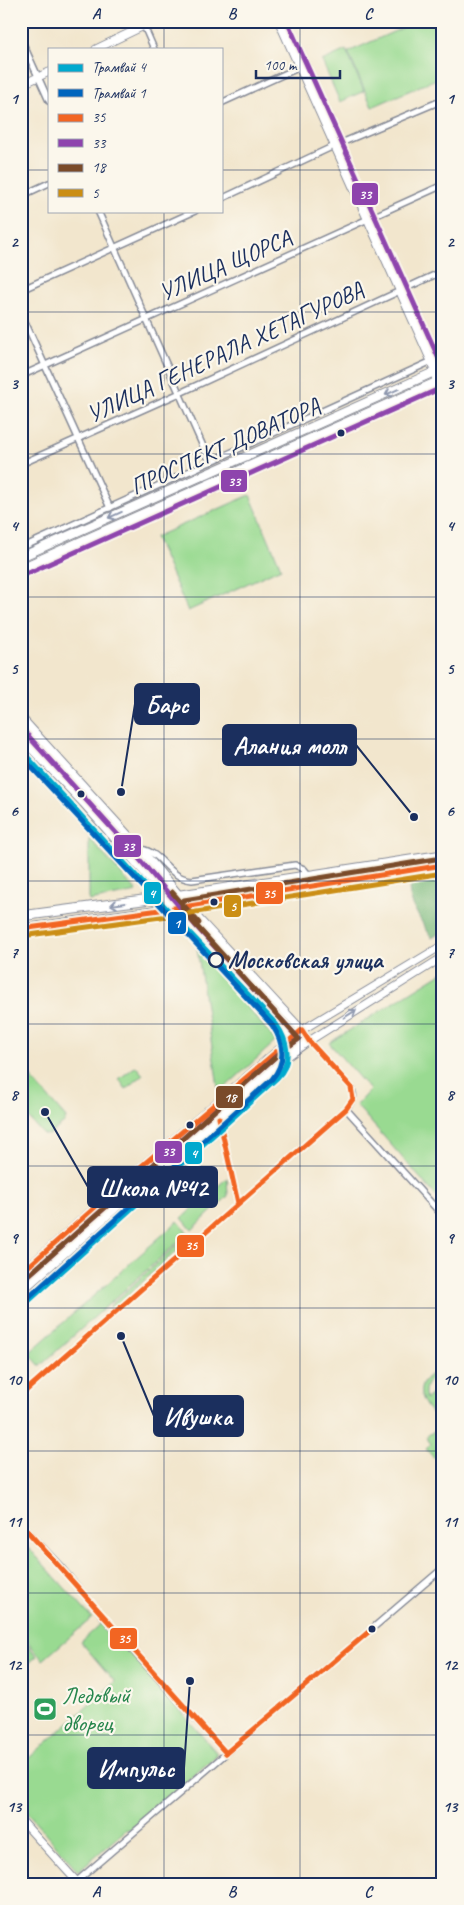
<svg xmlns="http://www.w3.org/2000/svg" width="464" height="1905" font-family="Caveat,sans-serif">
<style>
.green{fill:#99da91;stroke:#5a8478}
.forest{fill:#7aba7b;stroke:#4a746c}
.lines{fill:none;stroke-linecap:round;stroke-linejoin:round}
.street-casing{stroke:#868a96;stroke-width:8}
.secondary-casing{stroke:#868a96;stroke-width:9}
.primary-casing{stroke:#868a96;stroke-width:10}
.highway-casing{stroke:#868a96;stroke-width:11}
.street{stroke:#fff;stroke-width:5}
.secondary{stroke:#fff;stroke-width:7}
.primary{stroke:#fff;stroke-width:8}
.highway{stroke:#fff;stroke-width:9}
.bus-1-casing{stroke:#fbf7ec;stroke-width:9}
.bus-2-casing{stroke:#fbf7ec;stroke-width:9}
.bus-3-casing{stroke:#fbf7ec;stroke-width:9}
.bus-4-casing{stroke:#fbf7ec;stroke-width:9}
.bus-1{stroke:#f26522;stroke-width:5}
.bus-2{stroke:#8e44ad;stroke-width:5}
.bus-3{stroke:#7a4b2a;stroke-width:5}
.bus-4{stroke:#cb8e13;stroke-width:5}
.tram-1-casing{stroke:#fbf7ec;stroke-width:9}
.tram-2-casing{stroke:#fbf7ec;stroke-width:9}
.tram-1{stroke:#00a9ce;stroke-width:5}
.tram-2{stroke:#0065bd;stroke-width:5}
.oneway{stroke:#8d97ae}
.grid{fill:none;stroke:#1b2f5e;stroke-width:1;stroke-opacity:0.55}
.bus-dot{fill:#1b2f5e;stroke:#fbf7ec;stroke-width:2}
.stop-dot{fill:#fbf7ec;stroke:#1b2f5e;stroke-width:2.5}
.labels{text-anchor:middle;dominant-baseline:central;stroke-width:4.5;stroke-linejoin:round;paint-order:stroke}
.street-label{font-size:24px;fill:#1b2f5e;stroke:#fbf7ec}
.stop-label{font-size:24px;font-weight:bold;fill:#1b2f5e;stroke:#fbf7ec;text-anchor:start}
.leisure-label{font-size:24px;fill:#27864d;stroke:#fbf7ec;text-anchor:start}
.leader{fill:none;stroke:#1b2f5e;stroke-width:2}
.callout-dot{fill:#1b2f5e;stroke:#fbf7ec;stroke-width:2}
.callout{fill:#1b2f5e;stroke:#1b2f5e;stroke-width:2}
.callout-label{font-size:25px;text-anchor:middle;font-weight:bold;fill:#fff}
.line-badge{stroke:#fbf7ec;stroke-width:2}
.badge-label{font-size:14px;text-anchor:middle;font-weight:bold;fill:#fff}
.neatline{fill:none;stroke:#1b2f5e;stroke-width:2}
.grid-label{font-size:16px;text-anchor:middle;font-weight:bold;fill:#1b2f5e}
</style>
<rect width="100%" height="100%" fill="#fbf7ec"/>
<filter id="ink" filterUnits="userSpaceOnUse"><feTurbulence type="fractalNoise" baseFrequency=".02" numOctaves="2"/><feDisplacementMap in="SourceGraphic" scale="10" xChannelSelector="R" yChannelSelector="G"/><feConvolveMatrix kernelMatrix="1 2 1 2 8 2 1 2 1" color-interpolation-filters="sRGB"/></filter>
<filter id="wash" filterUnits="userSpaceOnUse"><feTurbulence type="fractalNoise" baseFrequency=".0096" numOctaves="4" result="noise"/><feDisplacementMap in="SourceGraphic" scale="20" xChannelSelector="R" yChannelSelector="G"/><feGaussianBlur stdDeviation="1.12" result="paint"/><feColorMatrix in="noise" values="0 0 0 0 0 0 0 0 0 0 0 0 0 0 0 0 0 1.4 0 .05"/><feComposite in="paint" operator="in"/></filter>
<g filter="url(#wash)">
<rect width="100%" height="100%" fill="#f2e6cd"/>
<g class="green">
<polygon points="418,21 431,21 443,47 443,76 372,107 348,52"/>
<polygon points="346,50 364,91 340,102 322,61"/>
<polygon points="250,495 281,568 188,611 155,537"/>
<polygon points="89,838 137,892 89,901"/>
<polygon points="197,948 276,1041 219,1093"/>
<polygon points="443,972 443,1204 356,1105 370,1090 329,1043"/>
<polygon points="21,1066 66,1118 64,1123 48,1135 43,1134 21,1110"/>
<polygon points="136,1066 143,1075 126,1089 119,1079"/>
<polygon points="227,1178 228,1196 218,1206 208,1195"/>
<polygon points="206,1196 216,1207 192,1230 182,1218"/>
<polygon points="178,1221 188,1233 40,1366 29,1353"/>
<polygon points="178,1244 181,1247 113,1309 110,1306"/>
<path d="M443,1371V1375C430,1376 422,1386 426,1399L443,1385V1425C432,1413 412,1397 425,1380C429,1374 436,1372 443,1371Z"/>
<polygon points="439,1427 443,1431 443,1452 434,1458 426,1449 431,1444 426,1437"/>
<polygon points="27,1546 92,1618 43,1660 21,1634 21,1551"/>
<polygon points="103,1622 216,1752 216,1756 130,1830 127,1829 78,1871 21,1805 21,1765 115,1682 81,1642"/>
<polygon points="21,1637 37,1656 21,1670"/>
</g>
<path class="forest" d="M443,872V931L432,938C424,925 394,885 419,875C426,873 435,873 443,872Z"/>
</g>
<g filter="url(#ink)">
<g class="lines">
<g class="street-casing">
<g id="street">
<polyline points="144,26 154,49"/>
<polyline points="21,39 49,101"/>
<polyline points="221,103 300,67"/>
<polyline points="21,196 49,183"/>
<polyline points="221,199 334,146 443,100"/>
<polyline points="98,211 210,462"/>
<polyline points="21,290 195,211"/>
<polyline points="21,313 110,508"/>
<polyline points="21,376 443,185"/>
<polyline points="21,464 180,393 443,271"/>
<polyline points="21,548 443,356"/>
<path d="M141,849C165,854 166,877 192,880L295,865L304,869L309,875"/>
<path d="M309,1041L351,1087C356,1097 353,1101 346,1109L443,1216"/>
<polyline points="21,1524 61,1567 117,1633 226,1753"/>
<polyline points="77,1881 443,1568"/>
</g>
</g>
<g class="secondary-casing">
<g id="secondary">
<polyline points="96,49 154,21"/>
<polyline points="21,85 49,72"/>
<polyline points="21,717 141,849 200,920 302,1030 309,1041"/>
<polyline points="21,738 83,803 192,927 293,1037 309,1041"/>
<polyline points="21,1273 137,1170 286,1043 302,1030 443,945"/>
<polyline points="21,1292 287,1057 309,1041 443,957"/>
<polyline points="21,1820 79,1884"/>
</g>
</g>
<g class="primary-casing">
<g id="primary">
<polyline points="279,21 436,371 436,382 443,397"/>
<polyline points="21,557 443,368"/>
<polyline points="21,568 443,379"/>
</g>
</g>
<g class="highway-casing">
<g id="highway">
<polyline points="21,916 181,895 443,855"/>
<polyline points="21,929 189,906 443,865"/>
</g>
</g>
<use href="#street" class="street"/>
<use href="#secondary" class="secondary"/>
<use href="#primary" class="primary"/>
<use href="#highway" class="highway"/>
<g class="bus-1-casing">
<g id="bus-1">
<polyline points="21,929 189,906 443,865"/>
<polyline points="219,1118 238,1203"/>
<polyline points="21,1273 137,1170 302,1030 309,1041 351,1087 353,1099 346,1109 21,1395"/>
<polyline points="21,1524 226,1753"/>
<polyline points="226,1753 372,1629"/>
</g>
</g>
<g class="bus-2-casing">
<g id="bus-2">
<polyline points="287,21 443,368"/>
<polyline points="24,575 439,389 443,385"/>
<polyline points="21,728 135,854 195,925 299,1039 282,1051 21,1282"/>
</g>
</g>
<g class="bus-3-casing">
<g id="bus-3">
<polyline points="172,892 199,923"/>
<polyline points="21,1282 282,1051 299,1039 183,911 182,906 184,900 442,858"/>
</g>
</g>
<g class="bus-4-casing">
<polyline id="bus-4" points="22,936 190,913 443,873"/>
</g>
<use href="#bus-1" class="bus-1"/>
<use href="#bus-2" class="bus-2"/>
<use href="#bus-3" class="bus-3"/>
<use href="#bus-4" class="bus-4"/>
<g class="tram-1-casing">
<path id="tram-1" d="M21,750L151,892L276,1024C288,1041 293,1063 277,1078L21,1308"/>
</g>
<g class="tram-2-casing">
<path id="tram-2" d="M21,756L272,1025C284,1043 287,1061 272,1079L21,1304"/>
</g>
<use href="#tram-1" class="tram-1"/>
<use href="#tram-2" class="tram-2"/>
</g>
<defs><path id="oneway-shaft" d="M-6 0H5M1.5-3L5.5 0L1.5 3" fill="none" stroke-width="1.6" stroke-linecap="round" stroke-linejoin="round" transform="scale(1.25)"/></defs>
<g class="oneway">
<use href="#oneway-shaft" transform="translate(392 392) rotate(156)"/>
<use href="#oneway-shaft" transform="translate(115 515) rotate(156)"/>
<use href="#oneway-shaft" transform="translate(118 904) rotate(172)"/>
<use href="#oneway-shaft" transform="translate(350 1014) rotate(-32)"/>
</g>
</g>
<path class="grid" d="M164,21V49M300,21V1884M21,170H49M221,170H443M164,211V1884M21,312H443M21,454H443M21,597H443M21,739H443M21,881H443M21,1024H443M21,1166H443M21,1308H443M21,1451H443M21,1593H443M21,1735H443"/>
<defs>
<g id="stadium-square" transform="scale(1.25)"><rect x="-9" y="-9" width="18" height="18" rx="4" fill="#2e9e5b" stroke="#fbf7ec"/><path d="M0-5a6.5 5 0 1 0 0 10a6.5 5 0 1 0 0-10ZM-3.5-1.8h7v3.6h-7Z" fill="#fff"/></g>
</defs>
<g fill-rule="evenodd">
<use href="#stadium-square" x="45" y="1709"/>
</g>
<g class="bus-dot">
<circle cx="341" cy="433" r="4.5"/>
<circle cx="81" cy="794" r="4.5"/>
<circle cx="214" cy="902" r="4.5"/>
<circle cx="190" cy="1125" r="4.5"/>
<circle cx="372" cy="1629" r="4.5"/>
</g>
<circle class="stop-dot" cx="216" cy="960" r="7"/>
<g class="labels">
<g class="street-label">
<text transform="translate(225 265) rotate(-24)">УЛИЦА ЩОРСА</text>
<text transform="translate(225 352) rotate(-25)">УЛИЦА ГЕНЕРАЛА ХЕТАГУРОВА</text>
<text transform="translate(225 446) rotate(-24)">ПРОСПЕКТ ДОВАТОРА</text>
</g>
<g class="stop-label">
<text x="228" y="960">Московская улица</text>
</g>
<g class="leisure-label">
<text x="62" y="1695">Ледовый<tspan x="62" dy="28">дворец</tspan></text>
</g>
</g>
<path class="leader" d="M121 792L135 704M414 817L356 745M45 1112L88 1187M121 1336L154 1416M190 1681L184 1768"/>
<g class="callout-dot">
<circle cx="121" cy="792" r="5"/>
<circle cx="414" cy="817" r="5"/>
<circle cx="45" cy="1112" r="5"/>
<circle cx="121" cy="1336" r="5"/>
<circle cx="190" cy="1681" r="5"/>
</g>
<g class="callout">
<rect x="135" y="684" width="64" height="40" rx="5"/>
<rect x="223" y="725" width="133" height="40" rx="5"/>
<rect x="88" y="1167" width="129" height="40" rx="5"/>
<rect x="154" y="1396" width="89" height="40" rx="5"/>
<rect x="88" y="1748" width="96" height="40" rx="5"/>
</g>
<g class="callout-label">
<text x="167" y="713">Барс</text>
<text x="290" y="754">Алания молл</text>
<text x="153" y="1196">Школа №42</text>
<text x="198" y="1425">Ивушка</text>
<text x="136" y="1777">Импульс</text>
</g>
<g class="line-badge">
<rect x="351" y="182" width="28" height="24" rx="5" fill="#8e44ad"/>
<rect x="220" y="469" width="28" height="24" rx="5" fill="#8e44ad"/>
<rect x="113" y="834" width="29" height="24" rx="5" fill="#8e44ad"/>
<rect x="255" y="881" width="29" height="24" rx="5" fill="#f26522"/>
<rect x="143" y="881" width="19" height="24" rx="5" fill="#00a9ce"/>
<rect x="223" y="894" width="19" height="24" rx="5" fill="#cb8e13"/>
<rect x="167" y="911" width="20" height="24" rx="5" fill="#0065bd"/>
<rect x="215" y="1085" width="29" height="24" rx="5" fill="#7a4b2a"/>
<rect x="154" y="1140" width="29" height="24" rx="5" fill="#8e44ad"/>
<rect x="184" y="1141" width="19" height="24" rx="5" fill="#00a9ce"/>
<rect x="176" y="1234" width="29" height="24" rx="5" fill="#f26522"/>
<rect x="109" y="1627" width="29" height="23" rx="5" fill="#f26522"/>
</g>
<g class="badge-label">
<text x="365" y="199">33</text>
<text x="234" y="486">33</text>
<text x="128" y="851">33</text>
<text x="269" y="898">35</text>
<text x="152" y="898">4</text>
<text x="233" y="911">5</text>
<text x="177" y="928">1</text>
<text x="230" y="1102">18</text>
<text x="168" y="1156">33</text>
<text x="194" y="1158">4</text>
<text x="191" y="1250">35</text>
<text x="124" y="1643">35</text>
</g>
<rect width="464" height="1905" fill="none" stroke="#fbf7ec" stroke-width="55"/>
<rect x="48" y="48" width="175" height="165" fill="#fbf7ec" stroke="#a1a7b3"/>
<rect x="58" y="64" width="25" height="8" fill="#00a9ce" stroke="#a1a7b3"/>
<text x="92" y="72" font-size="15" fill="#1b2f5e">Трамвай 4</text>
<rect x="58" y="89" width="25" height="8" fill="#0065bd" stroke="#a1a7b3"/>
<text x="92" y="98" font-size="15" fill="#1b2f5e">Трамвай 1</text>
<rect x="58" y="114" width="25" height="8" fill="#f26522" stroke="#a1a7b3"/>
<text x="92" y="122" font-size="15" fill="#1b2f5e">35</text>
<rect x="58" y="139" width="25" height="8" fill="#8e44ad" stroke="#a1a7b3"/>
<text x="92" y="148" font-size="15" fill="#1b2f5e">33</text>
<rect x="58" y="164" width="25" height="8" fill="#7a4b2a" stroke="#a1a7b3"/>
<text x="92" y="172" font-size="15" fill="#1b2f5e">18</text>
<rect x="58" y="189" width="25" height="8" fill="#cb8e13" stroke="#a1a7b3"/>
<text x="92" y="198" font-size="15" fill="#1b2f5e">5</text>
<path d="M256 70v8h84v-8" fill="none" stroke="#1b2f5e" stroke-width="2.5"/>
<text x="264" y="70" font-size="15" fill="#1b2f5e" stroke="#fbf7ec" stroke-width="4" paint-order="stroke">100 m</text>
<rect x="28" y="28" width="408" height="1850" class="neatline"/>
<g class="grid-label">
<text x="96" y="19">A</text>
<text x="232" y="19">B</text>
<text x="368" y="19">C</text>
<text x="14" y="104">1</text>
<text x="450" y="104">1</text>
<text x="14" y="247">2</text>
<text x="450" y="247">2</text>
<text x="14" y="389">3</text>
<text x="450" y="389">3</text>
<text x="14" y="531">4</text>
<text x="450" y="531">4</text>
<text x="14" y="674">5</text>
<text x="450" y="674">5</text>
<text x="14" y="816">6</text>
<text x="450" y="816">6</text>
<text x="14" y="958">7</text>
<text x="450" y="958">7</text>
<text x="14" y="1100">8</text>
<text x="450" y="1100">8</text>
<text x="14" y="1243">9</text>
<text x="450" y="1243">9</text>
<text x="14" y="1385">10</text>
<text x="450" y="1385">10</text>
<text x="14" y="1527">11</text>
<text x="450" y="1527">11</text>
<text x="14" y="1670">12</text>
<text x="450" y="1670">12</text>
<text x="14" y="1812">13</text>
<text x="450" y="1812">13</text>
<text x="96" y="1897">A</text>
<text x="232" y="1897">B</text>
<text x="368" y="1897">C</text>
</g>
</svg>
